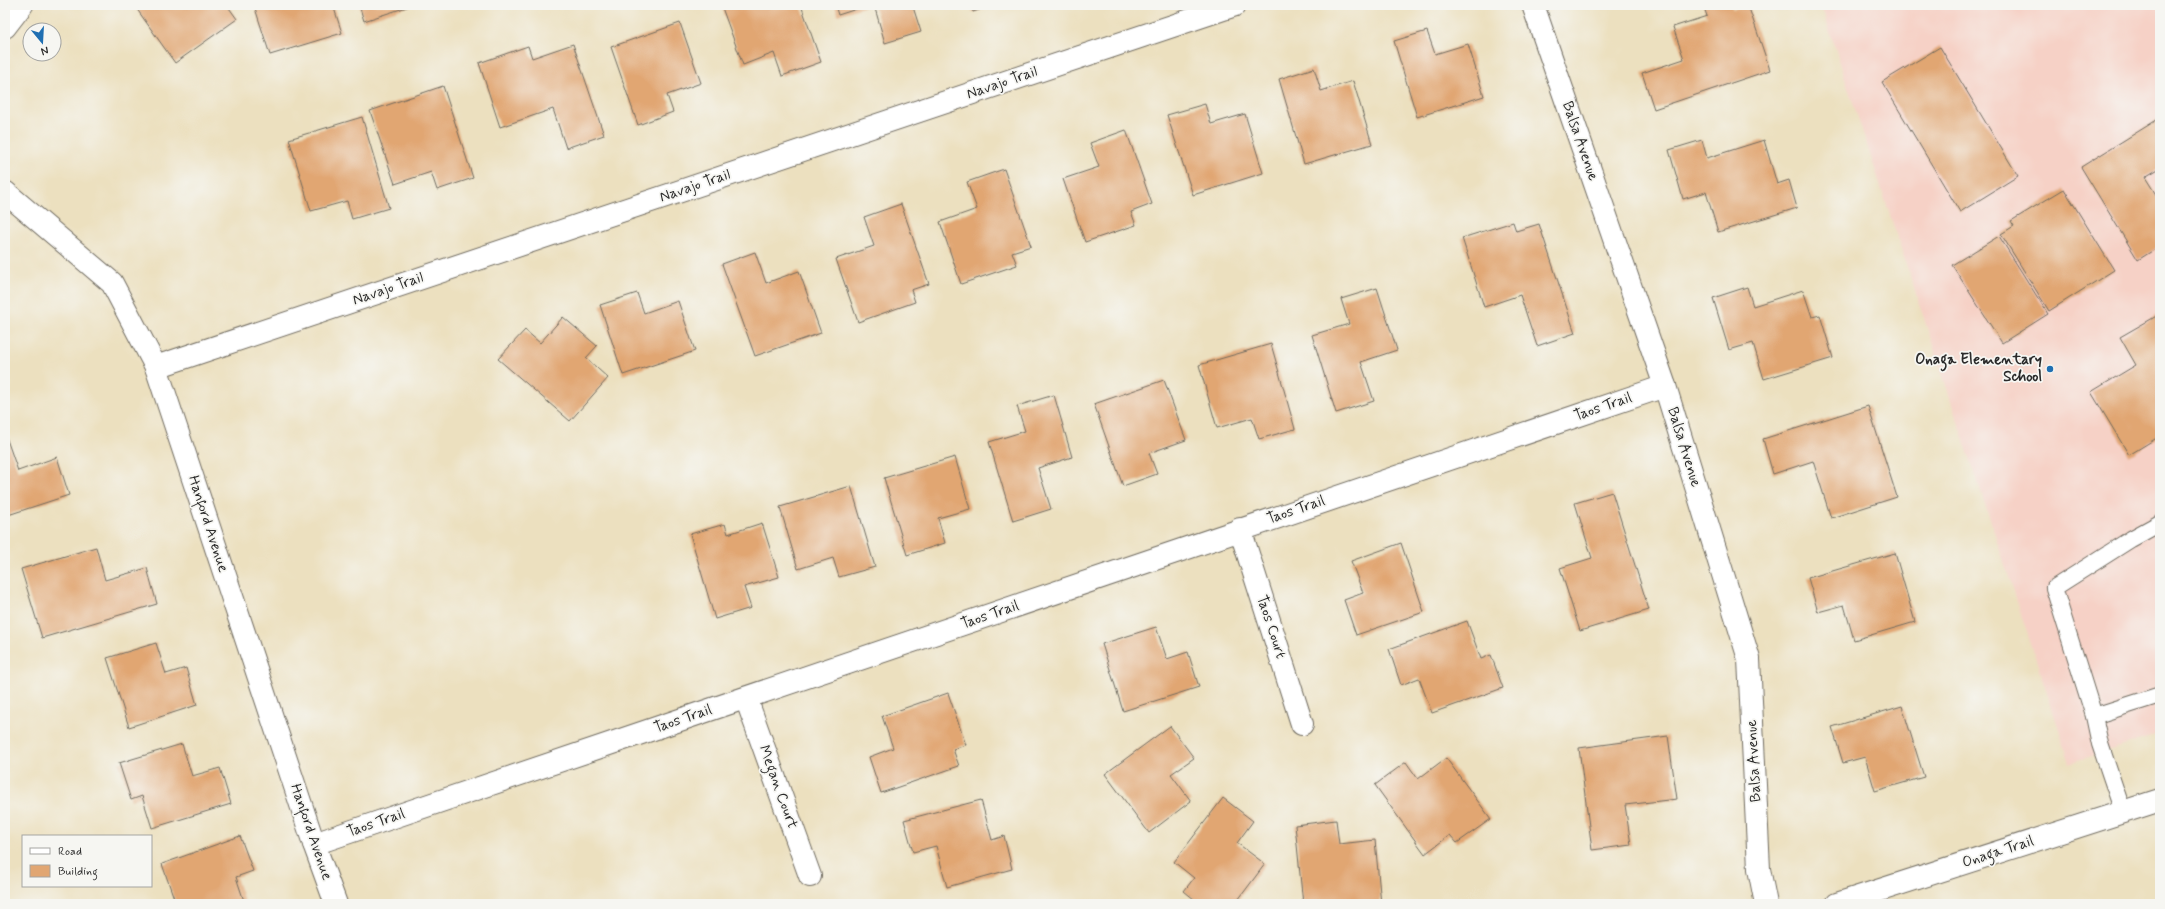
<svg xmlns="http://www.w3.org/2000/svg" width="2165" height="909" font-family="Mynerve,sans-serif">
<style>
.built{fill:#f6d1c6}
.building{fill:#e1a672}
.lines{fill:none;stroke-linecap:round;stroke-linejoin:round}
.lane-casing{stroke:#6f6a5f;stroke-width:18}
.street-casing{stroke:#6f6a5f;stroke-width:24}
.secondary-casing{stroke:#6f6a5f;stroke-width:24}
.lane{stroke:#fff;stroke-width:16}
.street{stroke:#fff;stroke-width:22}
.secondary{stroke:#fff;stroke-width:22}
.poi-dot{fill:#1f6fb2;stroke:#f6f6f2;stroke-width:1.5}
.labels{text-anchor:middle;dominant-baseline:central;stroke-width:3.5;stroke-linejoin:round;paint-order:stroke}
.street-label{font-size:15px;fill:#2b2b2b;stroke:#f6f6f2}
.poi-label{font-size:15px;font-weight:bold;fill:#2b2b2b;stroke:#f6f6f2;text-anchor:end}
</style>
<rect width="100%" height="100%" fill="#f6f6f2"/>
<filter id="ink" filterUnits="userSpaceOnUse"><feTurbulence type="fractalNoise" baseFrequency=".025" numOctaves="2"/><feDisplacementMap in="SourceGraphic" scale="8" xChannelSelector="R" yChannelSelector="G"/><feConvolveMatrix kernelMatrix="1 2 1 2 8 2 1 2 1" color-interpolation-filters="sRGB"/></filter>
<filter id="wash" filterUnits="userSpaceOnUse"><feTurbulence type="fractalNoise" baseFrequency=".012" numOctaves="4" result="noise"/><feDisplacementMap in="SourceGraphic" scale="16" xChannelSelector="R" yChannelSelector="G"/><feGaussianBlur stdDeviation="0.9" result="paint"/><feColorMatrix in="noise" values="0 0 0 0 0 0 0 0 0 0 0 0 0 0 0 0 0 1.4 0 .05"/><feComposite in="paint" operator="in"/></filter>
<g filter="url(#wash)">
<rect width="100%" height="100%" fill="#ece0bf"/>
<polygon class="built" points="1821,5 2160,5 2160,734 2070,763"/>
<g id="blocks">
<g class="building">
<polygon points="134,5 227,5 237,19 175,63"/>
<polygon points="254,5 333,5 342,33 270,55"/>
<polygon points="359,5 413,5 364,21"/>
<polygon points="721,5 801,5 821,62 782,76 774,53 743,65"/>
<polygon points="835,5 869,5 838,15"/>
<polygon points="874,5 917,5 913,7 921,32 885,43"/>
<polygon points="971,5 994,5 973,12"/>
<polygon points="1703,5 1731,5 1733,9 1748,5 1770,70 1654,109 1642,73 1684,59 1673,27 1707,16"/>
<polygon points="680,23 701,83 667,95 673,112 638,125 611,47"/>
<polygon points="1427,31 1435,54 1468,44 1484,96 1417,117 1394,41"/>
<polygon points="573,44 604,135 566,148 553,109 500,127 479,63 528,46 532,58"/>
<polygon points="1940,47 2018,176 1960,212 1882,82"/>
<polygon points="1314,68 1321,91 1353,81 1372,144 1304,164 1279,79"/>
<polygon points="443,86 473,178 437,190 431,172 395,184 370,111"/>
<polygon points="1205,104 1211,124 1245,114 1263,173 1193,195 1167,115"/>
<polygon points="362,117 389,208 352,219 347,201 311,211 289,139"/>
<polygon points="2160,118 2160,168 2145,177 2160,201 2160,246 2138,260 2081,167"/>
<polygon points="1126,130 1152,204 1131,212 1136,225 1085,242 1063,179 1099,167 1090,143"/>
<polygon points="1702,140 1707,158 1764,140 1777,184 1789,180 1797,208 1718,232 1706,192 1683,199 1669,150"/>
<polygon points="1004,169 1031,246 1012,252 1017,265 961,284 940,222 977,209 967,182"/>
<polygon points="2064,189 2114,270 2049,311 2001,234 2014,226 2011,221"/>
<polygon points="901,204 929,284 911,290 915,302 858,322 836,259 874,246 864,217"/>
<polygon points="1513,222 1516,231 1539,224 1575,333 1537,346 1520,295 1484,307 1462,238"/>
<polygon points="1999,236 2048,314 2002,343 1952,265"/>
<polygon points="755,252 766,283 799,271 821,333 755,356 722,264"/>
<polygon points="1747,287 1753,306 1803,290 1812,317 1820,315 1833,358 1764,379 1753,343 1729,350 1713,298"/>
<polygon points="1377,288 1397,350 1361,362 1374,401 1336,413 1312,335 1349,324 1341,299"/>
<polygon points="637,293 644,313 678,301 695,351 623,375 600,305"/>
<polygon points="2160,314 2160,436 2129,455 2091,392 2136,365 2120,337"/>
<polygon points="563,317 597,346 586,358 608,378 570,421 498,359 525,330 540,343"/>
<polygon points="1271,344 1295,429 1259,439 1252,418 1217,428 1199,365"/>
<polygon points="1164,380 1186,440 1149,453 1157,474 1123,486 1094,404"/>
<polygon points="1054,395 1072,457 1038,468 1051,509 1013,521 989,442 1025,431 1017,406"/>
<polygon points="1868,406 1897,497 1831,518 1813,461 1773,474 1763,439"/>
<polygon points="5,434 18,471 57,457 69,495 5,516"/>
<polygon points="955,457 970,509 938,518 945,543 907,555 884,478"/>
<polygon points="851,486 875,567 839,577 833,558 798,569 780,507"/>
<polygon points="1612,492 1649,610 1580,631 1560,568 1592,558 1575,503"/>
<polygon points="762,523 779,577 744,587 751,608 715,619 690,534 725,524 728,534"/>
<polygon points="1401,543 1424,612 1356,635 1344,600 1363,593 1351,561"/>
<polygon points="96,547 105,580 147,568 157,604 42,638 21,569"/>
<polygon points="1895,553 1915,622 1854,640 1844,605 1818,612 1808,578"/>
<polygon points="1467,621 1481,659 1491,655 1503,688 1432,713 1419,678 1401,685 1389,649"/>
<polygon points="1156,627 1167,659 1188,652 1199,687 1123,711 1102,644"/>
<polygon points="156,643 166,674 186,668 197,705 129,727 107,658"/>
<polygon points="948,693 966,745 953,749 959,766 881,793 869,757 893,748 882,716"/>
<polygon points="1902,706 1924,777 1875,791 1865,757 1843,763 1832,727"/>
<polygon points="1170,726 1194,758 1171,774 1191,801 1149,833 1105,774"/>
<polygon points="1668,736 1677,799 1625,805 1631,845 1592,850 1579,748"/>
<polygon points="182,744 192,776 220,768 231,804 152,828 142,796 131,800 119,763"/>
<polygon points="1446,758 1491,819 1457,843 1450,835 1425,854 1375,785 1406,762 1418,779"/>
<polygon points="1223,798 1253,821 1237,843 1265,864 1235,904 1200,904 1184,891 1194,878 1174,862"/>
<polygon points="981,800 992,840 1004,836 1012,869 947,887 936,846 913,852 904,820"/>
<polygon points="1336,820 1339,844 1375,840 1381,904 1303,904 1295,825"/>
<polygon points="240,836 253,871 236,877 245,904 176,904 162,864"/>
</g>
</g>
</g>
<g filter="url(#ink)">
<use href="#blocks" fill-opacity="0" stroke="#6f6a5f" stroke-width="1"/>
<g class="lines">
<g class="lane-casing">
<g id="lane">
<polyline points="2160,523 2131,539 2054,588 2094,716 2160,695"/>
<polyline points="2094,716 2100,744 2123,812"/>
</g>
</g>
<g class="street-casing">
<g id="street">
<polyline points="1533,5 1665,386 1749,659 1759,869 1766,904"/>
<polyline points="5,27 22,5"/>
<polyline points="5,192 112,283 156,367 314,844 336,904"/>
<polyline points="156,367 1235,5"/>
<polyline points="1240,529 1302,724"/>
<polyline points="746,698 810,876"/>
<polyline points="314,844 1665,386"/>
</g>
</g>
<g class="secondary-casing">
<polyline id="secondary" points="1837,904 2160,800"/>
</g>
<use href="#lane" class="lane"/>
<use href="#street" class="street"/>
<use href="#secondary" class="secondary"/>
</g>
</g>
<circle class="poi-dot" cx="2050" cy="369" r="4"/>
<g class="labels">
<g class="street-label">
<text transform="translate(1002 83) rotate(-19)">Navajo Trail</text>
<text transform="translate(1580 141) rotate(71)">Balsa Avenue</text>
<text transform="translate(695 186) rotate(-19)">Navajo Trail</text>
<text transform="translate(388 289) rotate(-19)">Navajo Trail</text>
<text transform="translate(1603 407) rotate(-19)">Taos Trail</text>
<text transform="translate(1684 447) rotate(73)">Balsa Avenue</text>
<text transform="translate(1296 510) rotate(-19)">Taos Trail</text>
<text transform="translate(208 524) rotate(72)">Hanford Avenue</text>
<text transform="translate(990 615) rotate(-19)">Taos Trail</text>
<text transform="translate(1271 627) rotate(72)">Taos Court</text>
<text transform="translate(683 719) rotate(-19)">Taos Trail</text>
<text transform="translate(1754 761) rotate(-93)">Balsa Avenue</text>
<text transform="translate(778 787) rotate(70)">Megan Court</text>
<text transform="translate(376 823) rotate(-19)">Taos Trail</text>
<text transform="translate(311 832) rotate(71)">Hanford Avenue</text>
<text transform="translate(1998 852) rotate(-18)">Onaga Trail</text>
</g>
<g class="poi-label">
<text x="2042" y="360">Onaga Elementary<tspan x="2042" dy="17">School</tspan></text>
</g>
</g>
<rect width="2165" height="909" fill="none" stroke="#f6f6f2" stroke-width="20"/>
<rect x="22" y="835" width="130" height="52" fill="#f6f6f2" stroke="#a5a5a2"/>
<rect x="30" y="848" width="20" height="6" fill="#ffffff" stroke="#a5a5a2"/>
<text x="58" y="855" font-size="12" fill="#2b2b2b">Road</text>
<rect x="30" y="865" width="20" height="12" fill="#e1a672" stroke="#a5a5a2"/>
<text x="58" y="875" font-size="12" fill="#2b2b2b">Building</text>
<g transform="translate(42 42) rotate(162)"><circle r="19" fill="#f6f6f2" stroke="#a5a5a2"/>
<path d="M0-3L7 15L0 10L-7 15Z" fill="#1f6fb2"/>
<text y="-6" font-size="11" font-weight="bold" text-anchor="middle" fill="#2b2b2b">N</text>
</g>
</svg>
